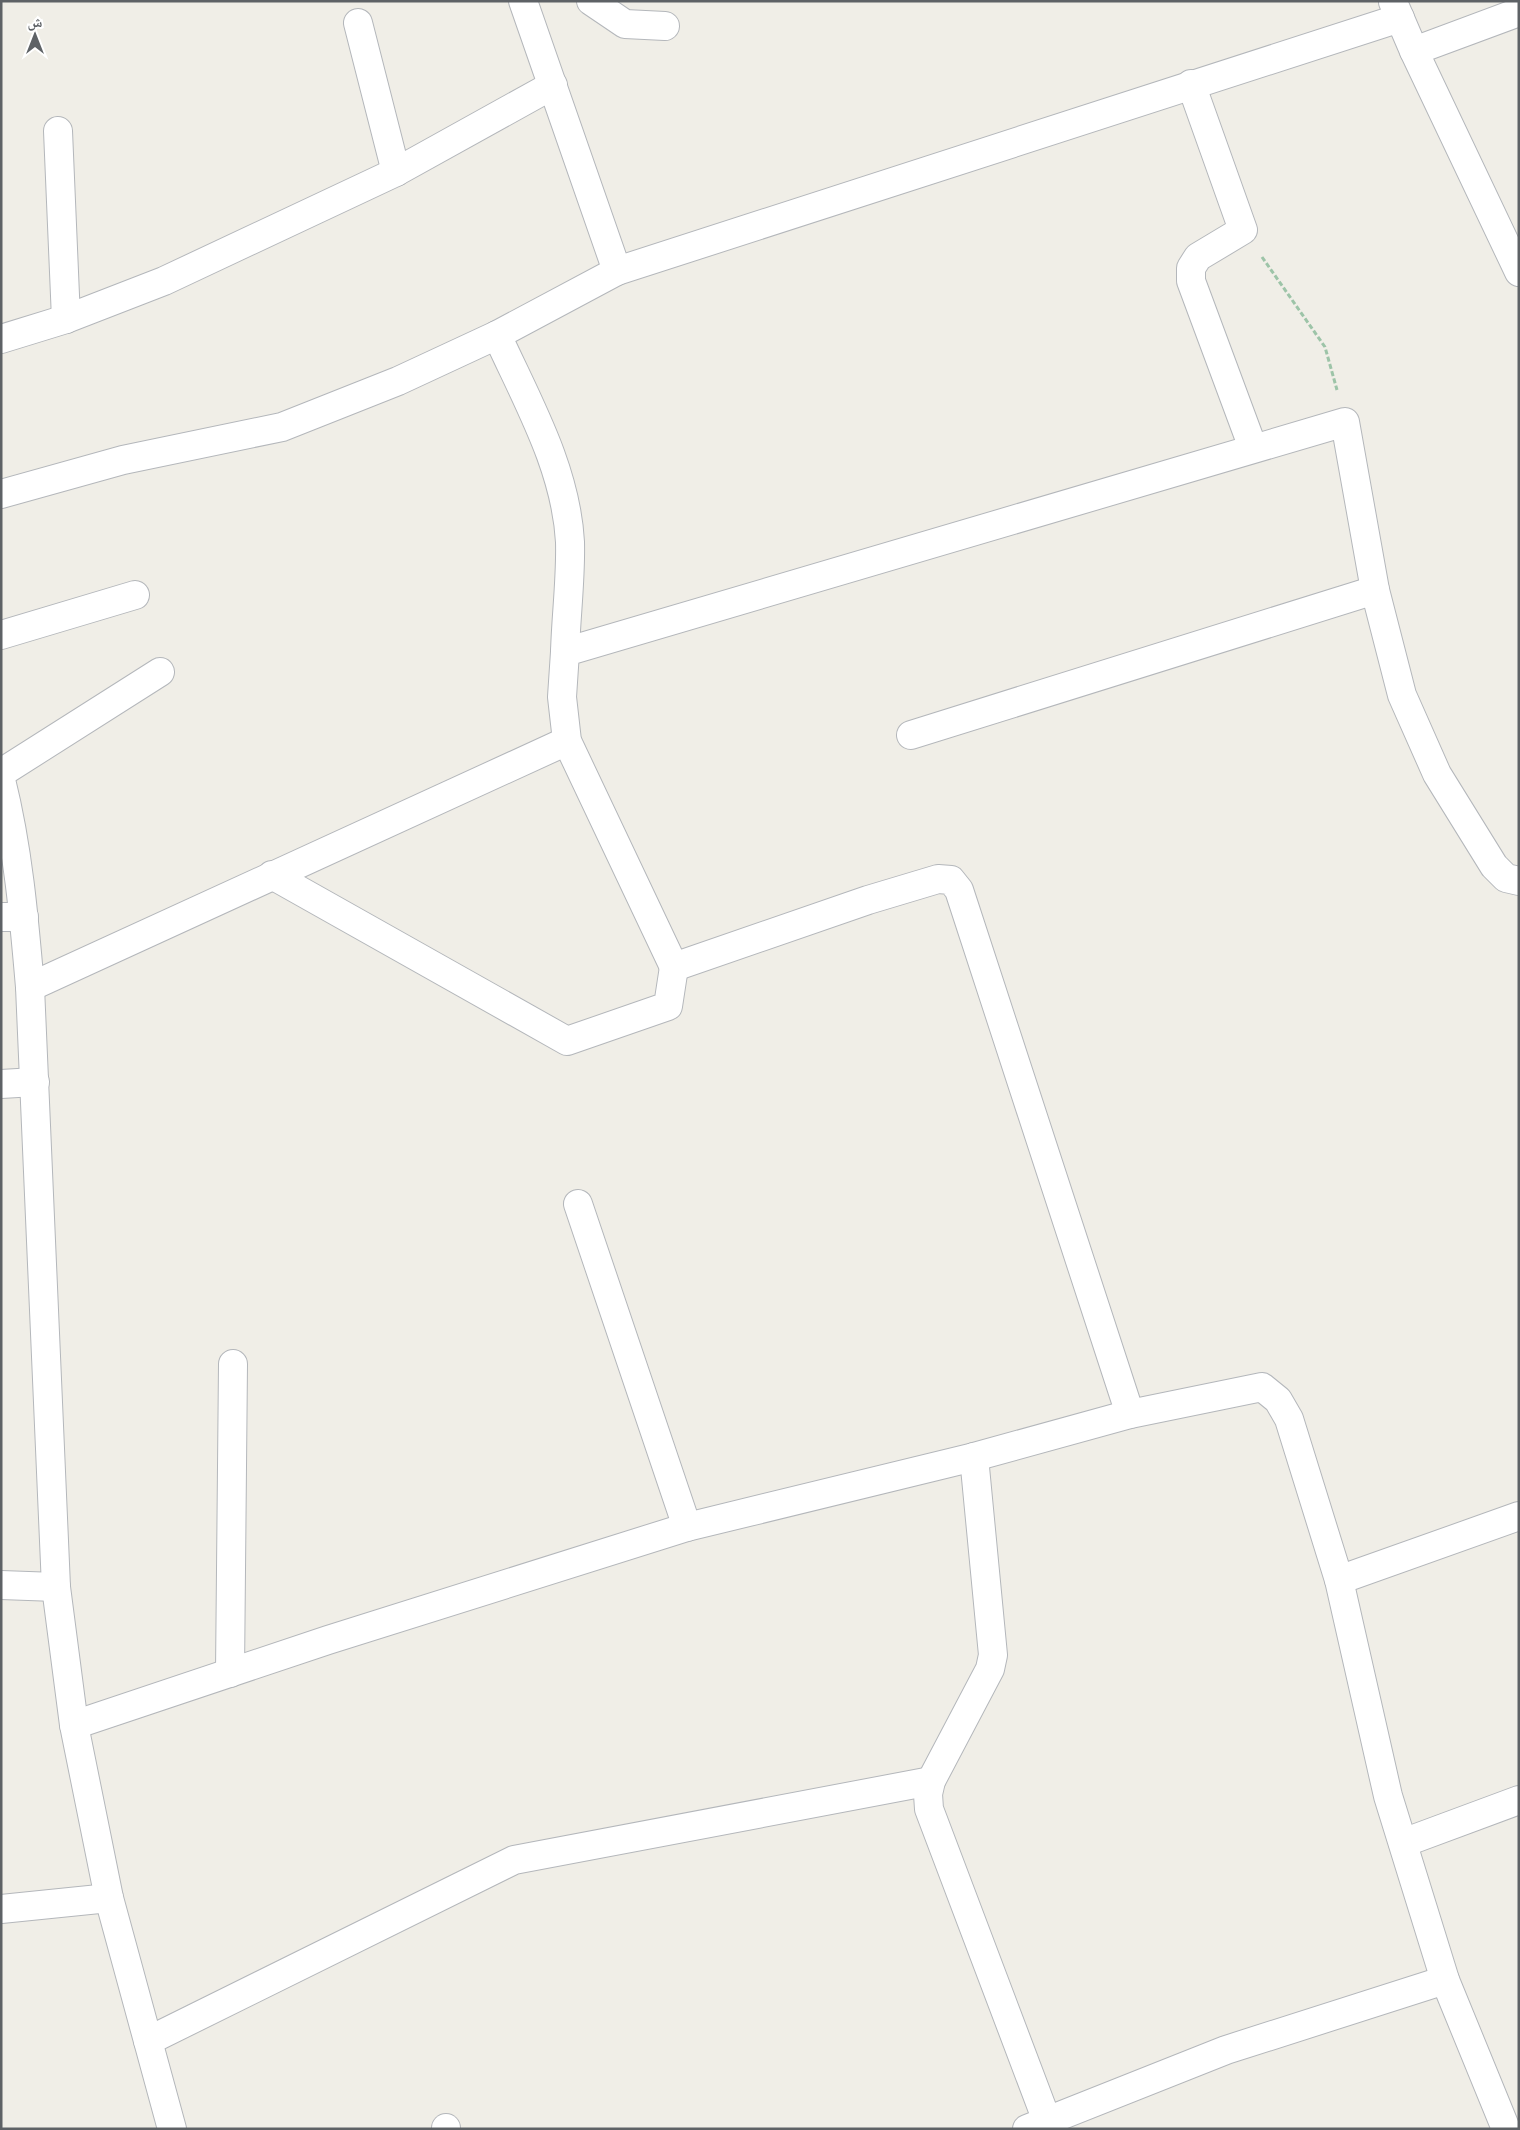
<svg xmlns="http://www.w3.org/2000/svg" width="1520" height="2130" font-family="'Alegreya Sans','Noto Naskh Arabic',sans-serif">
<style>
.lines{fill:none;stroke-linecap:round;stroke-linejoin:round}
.minor-casing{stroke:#b4b7bb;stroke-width:30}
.path{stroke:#9dc4a8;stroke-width:3;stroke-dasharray:5 2.5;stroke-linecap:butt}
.minor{stroke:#fff;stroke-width:28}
</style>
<rect width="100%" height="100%" fill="#f0eee7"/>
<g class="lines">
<g class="minor-casing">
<g id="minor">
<polyline points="523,1 617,271"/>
<polyline points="591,1 625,24 665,26"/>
<polyline points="1393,2 1414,51 1519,272"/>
<polyline points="358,23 396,172"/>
<polyline points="1414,51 1519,12"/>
<polyline points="1191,84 1243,230 1198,257 1191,268 1191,281 1253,448"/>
<polyline points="58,131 66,319"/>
<path d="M497,335C527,401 566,468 570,542C571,578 566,616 565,652"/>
<polyline points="1,339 66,319 164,281 396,172 553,85"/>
<polyline points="1,494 123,460 282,427 398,381 497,335 617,271 1400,18"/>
<polyline points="1,635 135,595"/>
<polyline points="911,735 1375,590"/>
<polyline points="1,773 160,672"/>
<path d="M1,780C18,848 24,917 30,987L56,1587L74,1725L109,1898L172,2129"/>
<polyline points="272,875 567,1041 668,1006 674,967"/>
<polyline points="1,917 24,917"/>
<polyline points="30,987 567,741"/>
<polyline points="1,1084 35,1082"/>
<polyline points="578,1204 687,1527"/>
<polyline points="1130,1414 959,890 951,880 938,879 868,900 674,967 567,741 562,697 565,652 1345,422 1375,590 1402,695 1437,774 1494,866 1506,878 1519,881"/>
<polyline points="974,1457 993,1655 990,1669 931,1781 928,1794 929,1809 1047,2121"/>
<polyline points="1339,1580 1519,1516"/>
<polyline points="1,1585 56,1587"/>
<polyline points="230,1673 233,1364"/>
<polyline points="74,1725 328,1640 687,1527 974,1457 1130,1414 1262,1387 1278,1400 1289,1419 1339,1580 1388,1796 1445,1980 1506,2129"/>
<polyline points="1403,1843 1519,1800"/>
<polyline points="1,1909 109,1898"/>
<polyline points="148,2041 514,1860 931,1781"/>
<polyline points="446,2128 446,2129"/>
<polyline points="1027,2129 1226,2050 1445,1980"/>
</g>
</g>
<polyline class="path" points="1262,257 1325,347 1337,390"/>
<use href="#minor" class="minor"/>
</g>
<rect width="1520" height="2130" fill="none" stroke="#5e6266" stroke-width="5"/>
<g transform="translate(35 35)" stroke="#ffffff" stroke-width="4" paint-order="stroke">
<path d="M0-4L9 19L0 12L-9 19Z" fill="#5e6266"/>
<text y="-8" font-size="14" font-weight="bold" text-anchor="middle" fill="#5e6266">ش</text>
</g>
</svg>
